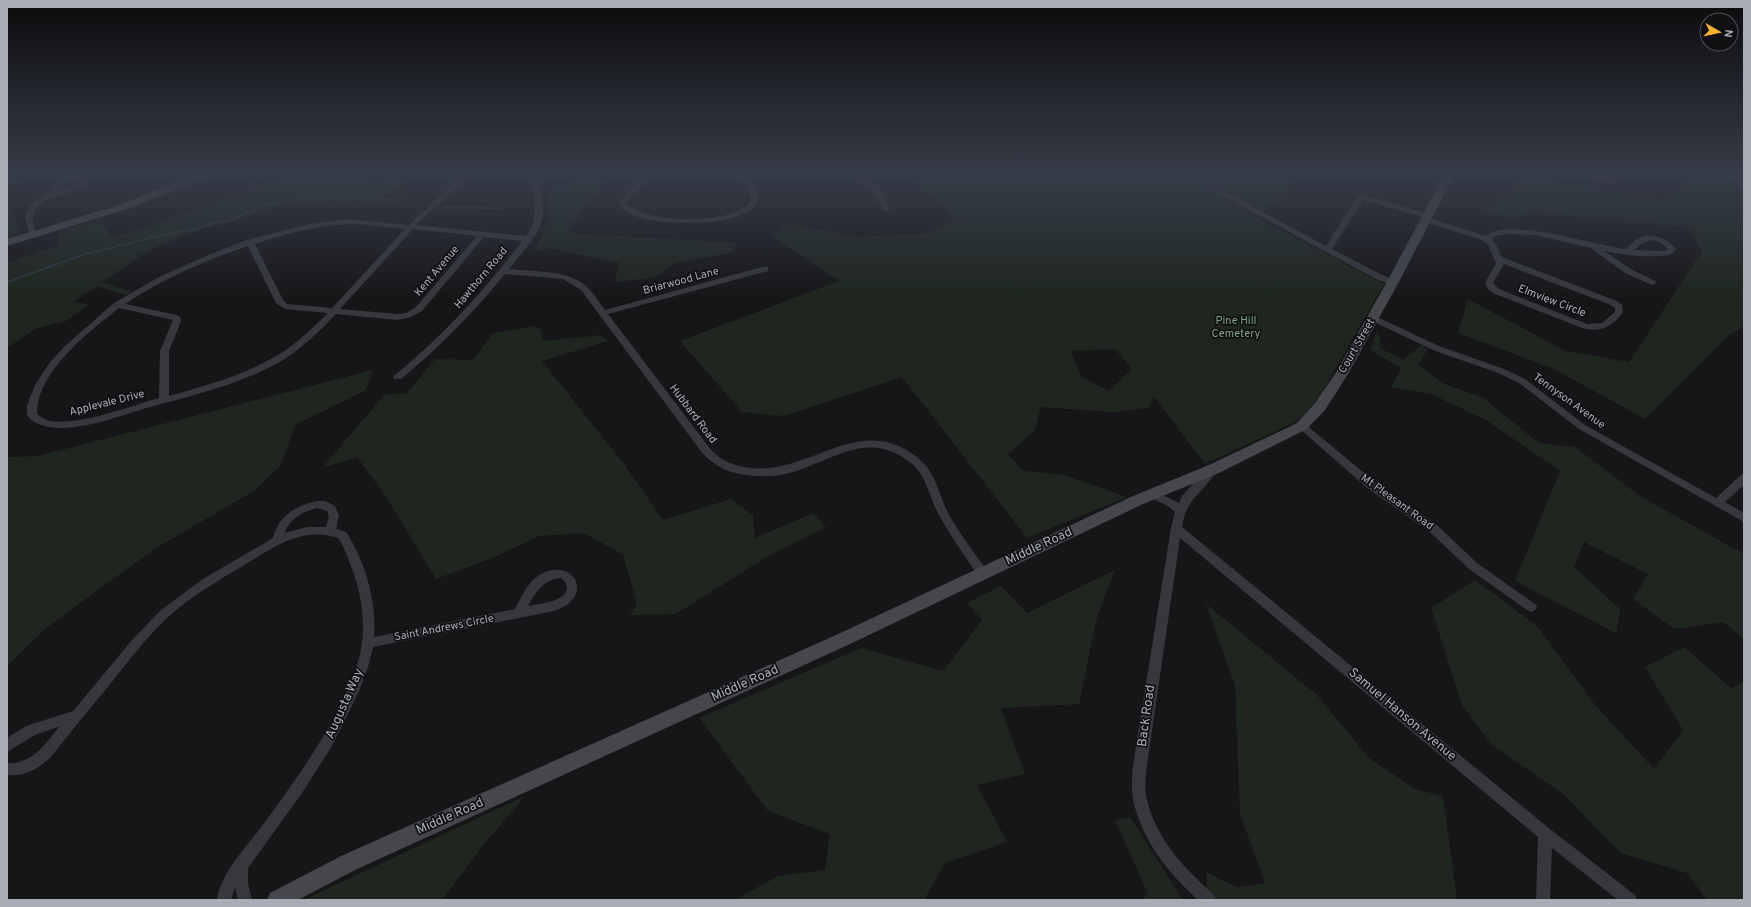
<svg xmlns="http://www.w3.org/2000/svg" width="1751" height="907" font-family="Overpass,sans-serif">
<style>
.green{fill:#1e261f;fill-rule:evenodd}
.lines{fill:none;stroke-linecap:round;stroke-linejoin:round}
.stream{stroke:#2c353c;stroke-width:2}
.street{fill:#37383d;fill-rule:evenodd}
.secondary{fill:#45474d;fill-rule:evenodd}
.labels{text-anchor:middle;dominant-baseline:central;stroke-width:3.5;stroke-linejoin:round;paint-order:stroke}
.street-label{font-size:11px;fill:#a8adb8;stroke:#111113}
.park-label{font-size:11px;fill:#7fa381;stroke:#111113}
.near-street-label{font-size:13px;fill:#a8adb8;stroke:#111113}
</style>
<rect width="100%" height="100%" fill="#161618"/>
<g class="green">
<polygon points="9,173 47,173 7,188 7,174"/>
<polygon points="293,173 366,173 367,179 408,176 403,186 381,196 406,198 398,203 354,200 348,203 338,204 339,200 334,200 299,204 291,203 272,207 229,222 199,230 151,249 103,282 132,291 126,295 97,286 73,302 89,304 66,321 37,328 7,348 7,263 59,245 57,232 100,219 111,236 136,231 256,188"/>
<polygon points="577,173 615,173 586,203 568,233 737,243 732,253 675,263 653,278 615,282 619,263 549,248 534,252 547,223 549,189 573,187"/>
<path d="M933,173H1303L1257,218L1384,284L1320,396L1305,414L1291,424L1205,464L1154,397L1149,408L1113,412L1041,407L1035,430L1008,454L1022,470L1067,476L1127,497L1027,538L902,377L784,416L742,412L680,341L839,281L771,235L790,224L855,237L929,233L954,219L915,180ZM1115,349L1132,369L1109,391L1081,377L1071,351Z"/>
<polygon points="1510,173 1529,173 1559,183 1661,201 1687,189 1682,173 1724,173 1730,185 1744,193 1744,326 1728,336 1645,419 1554,369 1458,333 1468,299 1565,351 1629,362 1702,251 1688,227 1530,212 1516,219 1481,211 1517,189"/>
<polygon points="7,202 22,234 7,239"/>
<polygon points="535,326 542,330 543,341 602,335 608,341 542,361 624,464 663,520 731,499 753,515 755,538 813,513 826,527 768,556 676,614 630,615 637,604 623,555 584,533 539,536 495,557 436,579 385,495 357,457 322,468 384,395 407,393 435,359 473,360 493,333"/>
<polygon points="1376,333 1380,337 1380,348 1403,360 1422,345 1427,350 1419,365 1444,384 1482,397 1539,443 1575,447 1640,496 1744,554 1744,639 1724,622 1674,629 1633,599 1648,574 1584,542 1574,567 1620,609 1616,633 1515,581 1560,471 1486,420 1431,394 1391,387 1401,368 1370,350"/>
<polygon points="373,370 366,390 295,425 281,465 254,491 156,548 46,628 7,666 7,457 38,456"/>
<polygon points="1115,570 1097,617 1079,704 1001,708 1025,774 977,785 1007,842 945,863 924,900 735,900 778,876 825,870 830,834 768,811 699,718 861,648 943,671 982,620 967,603 1001,586 1027,613"/>
<polygon points="1475,580 1538,627 1595,705 1654,769 1683,730 1645,667 1684,647 1731,688 1744,682 1744,900 1707,900 1687,873 1621,853 1562,793 1493,746 1462,705 1431,608"/>
<polygon points="1206,604 1317,695 1369,758 1415,789 1443,796 1456,891 1455,900 1218,900 1207,891 1206,872 1237,887 1265,883 1240,814 1235,685"/>
<polygon points="525,796 485,843 442,900 303,900"/>
<polygon points="1130,817 1183,900 1142,900 1148,894 1115,820"/>
</g>
<g class="lines">
<g class="stream">
<polyline points="438,208 466,207 501,209"/>
<polyline points="7,282 82,255 154,237 199,228 216,222 228,221 265,205 317,196 347,195 393,200 405,199"/>
</g>
<g class="street">
<path d="M460,173H467L465,180L416,225L526,236C541,217 532,196 532,173H540C539,186 543,198 543,211C543,233 522,252 509,269C534,272 566,269 586,286C593,292 599,302 605,310L762,267H768V271L608,314L711,450C722,461 734,466 751,468C811,475 859,411 918,458C935,471 939,494 948,513C959,533 974,552 987,571L989,574L987,577L983,578L979,577C965,556 950,536 938,513C929,496 926,475 911,463C867,427 830,463 786,474C771,477 755,477 740,474C725,471 714,465 703,454L581,290L563,279L505,274C474,312 440,347 401,379H395L393,377L395,375C443,336 485,290 522,241L484,237L422,311L411,317L397,320L336,314C319,332 300,350 278,363C236,386 189,396 143,409C117,417 90,427 63,428C51,428 34,426 27,415V405L35,385L50,362L66,345L114,303L159,277L206,256L247,240L309,224L348,219L409,225L459,177ZM357,224L405,229L332,308L287,304L283,300L255,244C288,233 321,224 357,224ZM413,229L477,236L416,307L406,313L397,314L340,309ZM248,246L276,303L285,309L328,313C315,326 301,339 286,350C251,373 209,385 169,396V351L180,324L181,318L177,315L125,304C163,279 205,260 248,246ZM119,308L173,320L160,351L159,398C130,406 80,426 50,421C45,420 41,417 37,414C37,371 89,332 119,308Z"/>
<path d="M646,173H653L626,203C648,224 720,224 745,207C748,205 750,201 752,198L737,173H744L760,198C757,202 754,208 750,210C728,227 650,227 627,212C624,210 621,206 618,203Z"/>
<polygon points="844,173 853,173 879,187 890,208 889,210 883,210 873,190"/>
<path d="M1181,173H1190L1326,246L1358,195H1361L1431,214L1432,216L1430,218L1486,236C1507,216 1597,246 1626,249C1630,246 1633,241 1638,238C1651,232 1668,238 1676,249L1672,254C1651,259 1625,255 1604,251L1631,269L1655,281L1656,283L1652,285L1625,273L1591,248L1536,235L1507,234L1495,236L1492,240L1495,243L1502,257L1617,301L1622,305L1623,312C1612,327 1600,333 1582,328L1493,293L1488,289L1485,283L1496,263L1488,244L1479,239L1423,221L1422,219L1424,217L1363,200L1332,249L1382,275L1395,280V284H1389L1376,279ZM1652,240L1659,242L1668,249L1665,251L1634,250L1642,243ZM1504,264L1611,305L1615,308V312L1602,323L1587,324L1499,289L1493,283Z"/>
<polygon points="1540,173 1560,173 1552,177"/>
<polygon points="1564,173 1581,173 1608,178 1607,173 1614,173 1617,181 1613,183"/>
<polygon points="1731,173 1738,173 1744,185 1744,192 1737,187"/>
<path d="M74,175L87,177L88,183C75,196 36,194 33,216C32,222 35,229 37,235L33,237H30L25,217L29,208L34,203L47,195L58,181L66,176ZM74,179L80,180V182L57,192L63,184Z"/>
<path d="M1373,315L1439,346L1504,369L1525,379L1585,425L1716,498C1722,493 1740,475 1744,473V485L1725,502L1744,513V522L1579,429L1519,383L1498,373L1433,350L1370,320L1369,318Z"/>
<polygon points="1302,423 1305,424 1374,481 1438,526 1477,563 1535,604 1537,607 1535,610 1531,612 1527,610 1469,569 1430,532 1366,487 1299,428 1297,426"/>
<path d="M1212,466L1216,467L1217,470C1204,493 1186,497 1182,527L1550,829L1635,895L1637,900H1618L1552,848L1550,900H1536L1538,837L1180,538L1147,765C1146,776 1144,788 1147,799C1155,838 1185,869 1214,895L1216,900H1198C1168,873 1141,839 1133,799C1131,788 1132,776 1133,765L1171,528L1175,512L1168,506L1149,497L1148,494L1149,491L1153,490L1179,503L1182,496L1208,467Z"/>
<path d="M317,501H325L335,506L339,515L336,529L346,532C365,560 377,602 374,637L515,609C521,598 527,583 538,576C572,554 598,596 554,611L373,647L368,667L359,691L332,746L302,793L248,868V884L252,900H238L235,888L231,900H217C220,874 246,847 262,826C292,785 322,744 344,698C351,682 358,666 361,649C366,620 361,592 351,566C347,556 344,546 338,538C306,527 277,544 251,561C222,578 193,595 168,617C147,637 129,660 111,683C90,708 70,733 50,758C38,769 24,777 7,775V763C32,765 46,743 60,726L35,735L7,752V738L26,726L73,711L132,640L161,610L203,579L273,538C279,516 294,506 317,501ZM317,508L327,511L329,517L326,527H307L285,533C289,519 304,511 317,508ZM560,578C564,580 567,583 567,588C566,602 538,604 528,606C535,593 543,580 560,578Z"/>
</g>
<g class="secondary">
<polygon points="200,173 214,173 213,175 127,209 7,246 7,239 119,205"/>
<polygon points="1445,173 1455,173 1401,278 1348,374 1325,410 1307,429 1219,473 1143,504 848,645 355,870 298,900 267,900 270,893 341,856 836,635 1133,496 1209,465 1297,423 1315,403 1335,374 1389,278"/>
</g>
</g>
<linearGradient id="sky" x2="0" y2="1"><stop stop-color="#0c0c0d"/><stop offset="0.58" stop-color="#363c48"/><stop offset="1" stop-color="#363c48" stop-opacity="0"/></linearGradient>
<rect width="1751" height="300" fill="url(#sky)"/>
<g class="labels">
<g class="street-label">
<text transform="translate(437 271) rotate(-50)">Kent Avenue</text>
<text transform="translate(481 278) rotate(-50)">Hawthorn Road</text>
<text transform="translate(681 281) rotate(-15)">Briarwood Lane</text>
<text transform="translate(1552 301) rotate(21)">Elmview Circle</text>
<text transform="translate(1357 346) rotate(-60)">Court Street</text>
<text transform="translate(1569 401) rotate(36)">Tennyson Avenue</text>
<text transform="translate(107 403) rotate(-14)">Applevale Drive</text>
<text transform="translate(693 414) rotate(53)">Hubbard Road</text>
<text transform="translate(1397 502) rotate(36)">Mt Pleasant Road</text>
<text transform="translate(444 628) rotate(-11)">Saint Andrews Circle</text>
</g>
<g class="park-label">
<text x="1236" y="321">Pine Hill<tspan x="1236" dy="13">Cemetery</tspan></text>
</g>
<g class="near-street-label">
<text transform="translate(1039 547) rotate(-25)">Middle Road</text>
<text transform="translate(745 684) rotate(-24)">Middle Road</text>
<text transform="translate(345 704) rotate(-66)">Augusta Way</text>
<text transform="translate(1402 715) rotate(40)">Samuel Hanson Avenue</text>
<text transform="translate(1147 716) rotate(-82)">Back Road</text>
<text transform="translate(450 817) rotate(-24)">Middle Road</text>
</g>
</g>
<rect width="1751" height="907" fill="none" stroke="#a8adb8" stroke-width="16"/>
<g transform="translate(1719 32) rotate(99)"><circle r="19" fill="#111113" stroke="#4d4f55"/>
<path d="M0-3L7 15L0 10L-7 15Z" fill="#f2b134"/>
<text y="-6" font-size="11" font-weight="bold" text-anchor="middle" fill="#a8adb8">N</text>
</g>
</svg>
